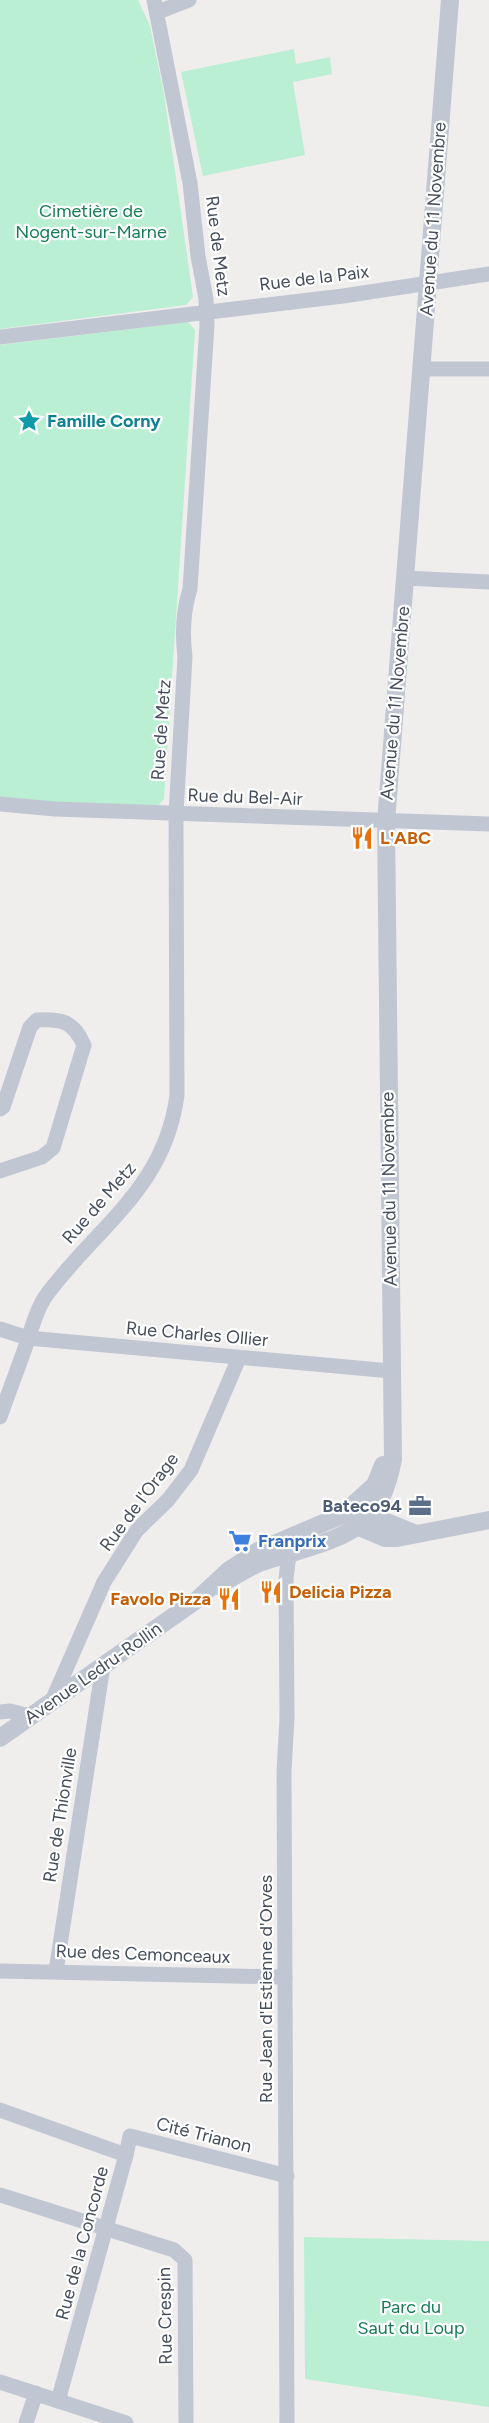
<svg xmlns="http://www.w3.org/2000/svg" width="489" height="2423" font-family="Figtree,sans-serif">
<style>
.green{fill:#baefd4}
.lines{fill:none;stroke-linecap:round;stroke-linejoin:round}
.minor{stroke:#c0c7d3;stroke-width:15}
.tertiary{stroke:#c0c7d3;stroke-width:18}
.labels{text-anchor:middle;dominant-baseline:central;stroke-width:4.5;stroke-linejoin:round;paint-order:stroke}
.park-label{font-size:18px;fill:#157c55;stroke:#fff}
.street-label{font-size:18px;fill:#454e5b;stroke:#fff}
.culture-label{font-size:18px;font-weight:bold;fill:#0d838f;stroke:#fff;text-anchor:start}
.food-label{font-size:18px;font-weight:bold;fill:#c56008;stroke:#fff;text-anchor:start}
.service-label{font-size:18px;font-weight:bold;fill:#4e5e75;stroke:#fff;text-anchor:end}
.shop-label{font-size:18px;font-weight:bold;fill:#366cbe;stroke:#fff;text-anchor:start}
</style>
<rect width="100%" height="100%" fill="#f0eded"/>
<g class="green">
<polygon points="0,0 138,0 150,26 164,94 193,297 186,305 0,329"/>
<polygon points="294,49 296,64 330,57 332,74 293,82 305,155 203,176 181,72"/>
<polygon points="188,322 195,330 164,799 157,807 68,804 0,797 0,345"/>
<polygon points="304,2237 489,2241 489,2407 305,2379"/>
</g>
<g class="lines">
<g class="minor">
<polyline points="158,12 189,0"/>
<polyline points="0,337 343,296 489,274"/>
<polyline points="421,369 489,369"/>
<polyline points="405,578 489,582"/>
<polyline points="0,804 55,809 489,824"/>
<path d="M0,1109L3,1107L30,1027L37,1020C63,1019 73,1021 84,1045L53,1148L42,1157L0,1171"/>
<polyline points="0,1329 28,1338 391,1371"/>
<path d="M0,1417C8,1394 17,1371 25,1348C31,1332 35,1312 45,1297C96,1227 165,1189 177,1095L176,814L185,657C182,633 183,611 190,589L207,325L206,299L198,256L190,183L154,0"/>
<polyline points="52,1701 104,1582 137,1530 168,1500 191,1470 239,1358"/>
<polyline points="0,1712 10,1711 30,1716"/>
<polyline points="0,1971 285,1977"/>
<polyline points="56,1971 103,1666"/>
<polyline points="0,2110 126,2155 58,2401"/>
<polyline points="126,2155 130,2136 287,2176"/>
<polyline points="0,2195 174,2250 185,2260 186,2423"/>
<polyline points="0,2382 126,2423"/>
<polyline points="26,2423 36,2393"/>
<polyline points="287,2423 284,1771 287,1718 286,1579 290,1545"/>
</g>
<g class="tertiary">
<polyline points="342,1515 375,1485 383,1465"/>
<polyline points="356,1517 359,1527 385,1538 397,1538 489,1520"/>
<path d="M215,1586C231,1580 241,1571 255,1565C265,1560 276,1558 286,1555C348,1535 380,1529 393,1459L386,822L450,0"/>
<polyline points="0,1738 198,1599 228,1571 258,1551 342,1515 372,1516 414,1533"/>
</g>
</g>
<defs>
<g id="sight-bare" transform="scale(1.8)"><path d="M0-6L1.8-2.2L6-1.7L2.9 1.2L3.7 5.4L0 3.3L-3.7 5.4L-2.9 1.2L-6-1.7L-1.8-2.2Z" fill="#0f9aa8" stroke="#fff" stroke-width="2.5" paint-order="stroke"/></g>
<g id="restaurant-bare" transform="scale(1.8)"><path d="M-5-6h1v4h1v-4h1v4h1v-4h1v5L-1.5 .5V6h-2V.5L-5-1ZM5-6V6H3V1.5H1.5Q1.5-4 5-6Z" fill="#e8710a" stroke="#fff" stroke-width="2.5" paint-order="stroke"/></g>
<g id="office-bare" transform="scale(1.8)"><path d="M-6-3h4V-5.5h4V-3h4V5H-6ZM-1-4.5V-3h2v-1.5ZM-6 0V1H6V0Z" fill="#5c6f8a" stroke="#fff" stroke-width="2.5" paint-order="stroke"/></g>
<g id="supermarket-bare" transform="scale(1.8)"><path d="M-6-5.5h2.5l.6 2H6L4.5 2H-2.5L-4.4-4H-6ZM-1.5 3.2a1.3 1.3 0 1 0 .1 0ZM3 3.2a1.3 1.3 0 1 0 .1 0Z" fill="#3f7fe0" stroke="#fff" stroke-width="2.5" paint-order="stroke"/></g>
</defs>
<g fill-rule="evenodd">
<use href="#sight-bare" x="29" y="421"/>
<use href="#restaurant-bare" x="362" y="838"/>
<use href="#office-bare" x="420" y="1506"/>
<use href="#supermarket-bare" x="240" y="1541"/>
<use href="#restaurant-bare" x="271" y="1592"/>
<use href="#restaurant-bare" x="229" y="1599"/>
</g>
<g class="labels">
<g class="park-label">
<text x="91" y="211">Cimetière de<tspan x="91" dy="21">Nogent-sur-Marne</tspan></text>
<text x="411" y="2307">Parc du<tspan x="411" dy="21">Saut du Loup</tspan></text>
</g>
<g class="street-label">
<text transform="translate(433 219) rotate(-86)">Avenue du 11 Novembre</text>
<text transform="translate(218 246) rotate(83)">Rue de Metz</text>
<text transform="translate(314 278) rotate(-7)">Rue de la Paix</text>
<text transform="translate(395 703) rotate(-85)">Avenue du 11 Novembre</text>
<text transform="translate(161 730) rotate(-86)">Rue de Metz</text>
<text transform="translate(245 797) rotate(2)">Rue du Bel-Air</text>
<text transform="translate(389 1189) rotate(-91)">Avenue du 11 Novembre</text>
<text transform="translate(99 1203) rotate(-49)">Rue de Metz</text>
<text transform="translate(197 1334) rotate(5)">Rue Charles Ollier</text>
<text transform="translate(139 1502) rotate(-53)">Rue de l'Orage</text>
<text transform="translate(93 1673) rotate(-35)">Avenue Ledru-Rollin</text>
<text transform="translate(60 1815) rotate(-81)">Rue de Thionville</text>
<text transform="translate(143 1954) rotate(2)">Rue des Cemonceaux</text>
<text transform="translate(266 1989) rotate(-90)">Rue Jean d'Estienne d'Orves</text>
<text transform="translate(204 2135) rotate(14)">Cité Trianon</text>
<text transform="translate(82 2243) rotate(-75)">Rue de la Concorde</text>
<text transform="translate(165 2316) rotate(-91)">Rue Crespin</text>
</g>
<g class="culture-label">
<text x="47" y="421">Famille Corny</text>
</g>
<g class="food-label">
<text x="380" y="838">L'ABC</text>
<text x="289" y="1592">Delicia Pizza</text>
<text x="211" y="1599" text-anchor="end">Favolo Pizza</text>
</g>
<g class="service-label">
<text x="402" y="1506">Bateco94</text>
</g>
<g class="shop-label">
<text x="258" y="1541">Franprix</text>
</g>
</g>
</svg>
